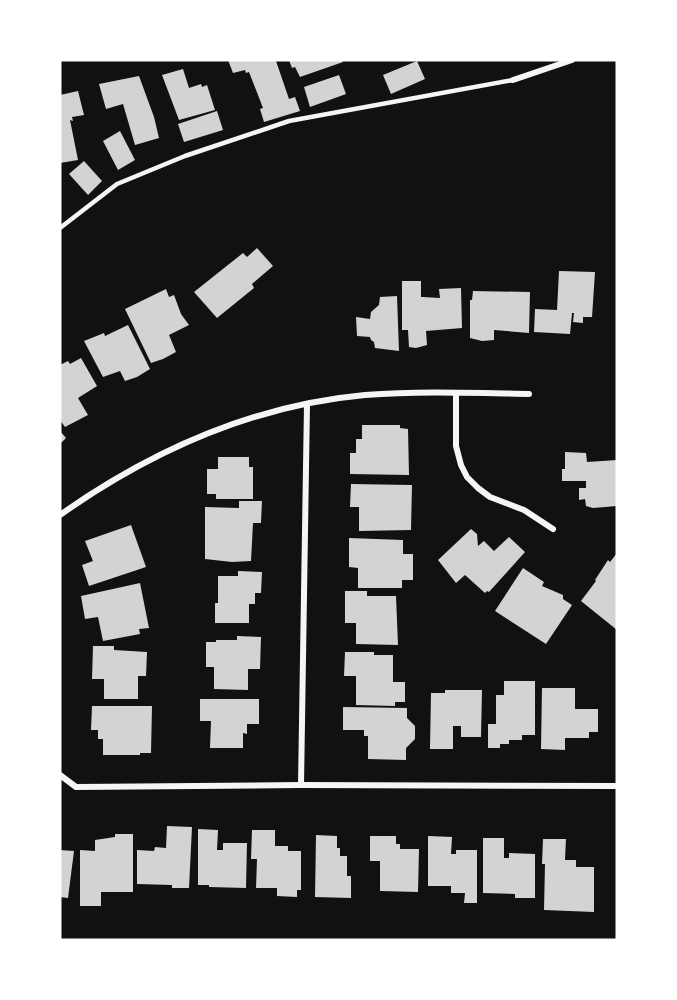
<svg xmlns="http://www.w3.org/2000/svg" width="677" height="1000" font-family="'DejaVu Sans',sans-serif">
<style>
.building{fill:#d3d3d3}
.lines{fill:none;stroke-linecap:round;stroke-linejoin:round}
.service{stroke:#f5f5f5;stroke-width:4.5}
.minor{stroke:#f5f5f5;stroke-width:6}
</style>
<rect width="100%" height="100%" fill="#111"/>
<g class="building">
<polygon points="228,60 276,61 289,99 295,97 300,111 264,122 260,109 263,108 249,72 246,73 245,70 233,73"/>
<polygon points="289,60 342,60 343,62 300,77 295,67 292,68"/>
<polygon points="417,61 425,79 391,94 383,75"/>
<polygon points="183,69 189,88 201,84 202,87 207,85 215,110 179,120 162,75"/>
<polygon points="339,75 346,94 310,107 304,87"/>
<polygon points="139,76 154,117 159,138 135,145 123,104 106,109 99,84"/>
<polygon points="78,91 84,115 72,117 73,121 70,120 78,160 60,163 60,95"/>
<polygon points="217,111 223,130 184,142 178,124"/>
<polygon points="120,131 135,160 118,170 103,141"/>
<polygon points="84,161 102,181 88,195 69,174"/>
<polygon points="257,248 273,266 252,284 254,288 217,318 194,292 243,253 247,257"/>
<polygon points="559,271 595,272 592,317 583,317 583,323 573,322 574,313 572,313 570,334 534,332 535,309 557,310"/>
<polygon points="402,281 421,281 421,297 423,297 440,298 439,289 461,288 462,328 426,331 427,345 416,348 409,347 408,330 402,330"/>
<polygon points="166,289 169,297 174,295 181,314 189,325 169,335 176,352 163,359 151,363 125,309"/>
<polygon points="473,291 530,292 529,333 494,330 494,340 482,341 470,338 470,300 472,300"/>
<polygon points="397,296 399,351 375,348 374,342 371,340 370,337 357,336 356,317 370,319 371,312 379,305 380,297"/>
<polygon points="128,325 150,369 137,377 125,381 120,371 103,377 84,341 104,333 105,336"/>
<polygon points="81,358 97,386 78,398 88,415 65,427 60,420 60,365 68,361 70,364"/>
<polygon points="362,425 400,425 400,428 408,429 409,475 350,474 350,453 356,453 356,439 362,439"/>
<polygon points="60,431 66,438 60,444"/>
<polygon points="565,452 586,453 587,462 617,460 617,506 593,508 586,506 585,499 579,500 579,488 586,488 586,481 562,481 562,469 565,469"/>
<polygon points="218,457 249,457 249,467 253,467 253,499 216,499 216,494 207,494 207,469 218,469"/>
<polygon points="351,484 412,485 411,530 359,531 359,507 350,507"/>
<polygon points="239,501 262,501 261,523 253,523 251,561 232,562 205,559 205,507 239,508"/>
<polygon points="131,525 146,567 89,586 82,565 93,561 85,541"/>
<polygon points="471,529 477,534 478,546 484,541 494,551 509,537 525,552 489,592 487,591 485,593 465,575 456,583 438,560"/>
<polygon points="349,538 403,540 403,554 413,554 413,580 402,580 402,588 358,588 358,568 349,567"/>
<polygon points="617,553 617,630 581,601 596,581 595,580 608,560 610,562"/>
<polygon points="523,568 544,582 542,586 563,595 563,599 572,605 546,644 495,611"/>
<polygon points="238,571 262,572 261,593 255,593 255,604 249,604 249,623 215,623 215,603 218,603 218,576 238,576"/>
<polygon points="140,583 149,628 139,629 140,634 103,641 98,617 85,619 81,596"/>
<polygon points="345,591 367,591 367,596 396,596 398,645 356,644 356,623 345,623"/>
<polygon points="237,636 261,637 260,669 248,669 248,690 214,689 214,667 206,667 206,642 216,642 216,640 237,640"/>
<polygon points="93,646 114,646 114,650 147,652 146,676 138,676 138,699 104,699 104,679 92,679"/>
<polygon points="345,652 374,652 374,655 393,655 393,682 405,682 405,702 395,702 395,706 356,705 356,676 344,676"/>
<polygon points="504,681 535,681 535,735 522,735 522,740 509,740 509,744 500,744 500,748 488,748 488,724 496,724 496,695 504,695"/>
<polygon points="542,688 575,688 575,709 598,709 598,732 589,732 589,738 565,738 565,750 541,749"/>
<polygon points="445,690 482,690 481,737 461,737 461,726 453,726 453,749 430,749 431,693 445,693"/>
<polygon points="200,699 259,699 259,724 247,724 247,734 243,733 243,748 210,748 211,721 200,721"/>
<polygon points="92,706 152,706 151,753 140,753 140,755 103,755 103,739 98,739 98,730 91,730"/>
<polygon points="343,707 407,708 407,718 415,726 415,739 406,748 406,760 368,759 368,736 364,736 364,730 343,730"/>
<polygon points="167,826 192,827 189,888 172,888 172,885 137,884 137,850 154,851 155,847 166,848"/>
<polygon points="198,829 218,830 217,850 223,850 223,843 247,843 246,888 209,887 209,885 198,885"/>
<polygon points="252,830 275,830 275,846 288,846 288,851 301,851 301,890 297,890 297,897 277,896 277,888 256,888 257,859 251,859"/>
<polygon points="115,834 133,834 133,892 101,892 101,906 80,906 80,850 95,851 95,840 115,837"/>
<polygon points="316,835 337,836 337,848 340,848 340,856 347,856 347,876 351,876 351,898 315,897"/>
<polygon points="370,836 396,836 396,844 400,844 400,849 419,849 418,892 380,891 380,861 370,861"/>
<polygon points="428,836 452,837 451,854 456,854 456,850 477,850 477,903 464,903 465,893 451,893 451,886 428,886"/>
<polygon points="483,838 504,838 504,858 509,858 509,853 535,854 535,898 515,898 515,894 483,893"/>
<polygon points="543,839 566,839 565,860 576,860 576,867 594,867 594,912 544,910 545,864 542,864"/>
<polygon points="60,850 74,851 68,898 60,897"/>
</g>
<g class="lines">
<polyline class="service" points="60,228 117,184 185,156 289,121 513,80"/>
<g class="minor">
<polyline points="513,80 572,60"/>
<polyline points="456,393 456,446 461,465 467,477 478,488 490,497 524,510 553,529"/>
<path d="M60,515C151,451 254,405 365,395C420,391 474,393 529,394"/>
<polyline points="60,775 76,787 301,785 615,786"/>
<polyline points="301,785 307,404"/>
</g>
</g>
<rect width="677" height="1000" fill="none" stroke="#ffffff" stroke-width="123"/>
</svg>
